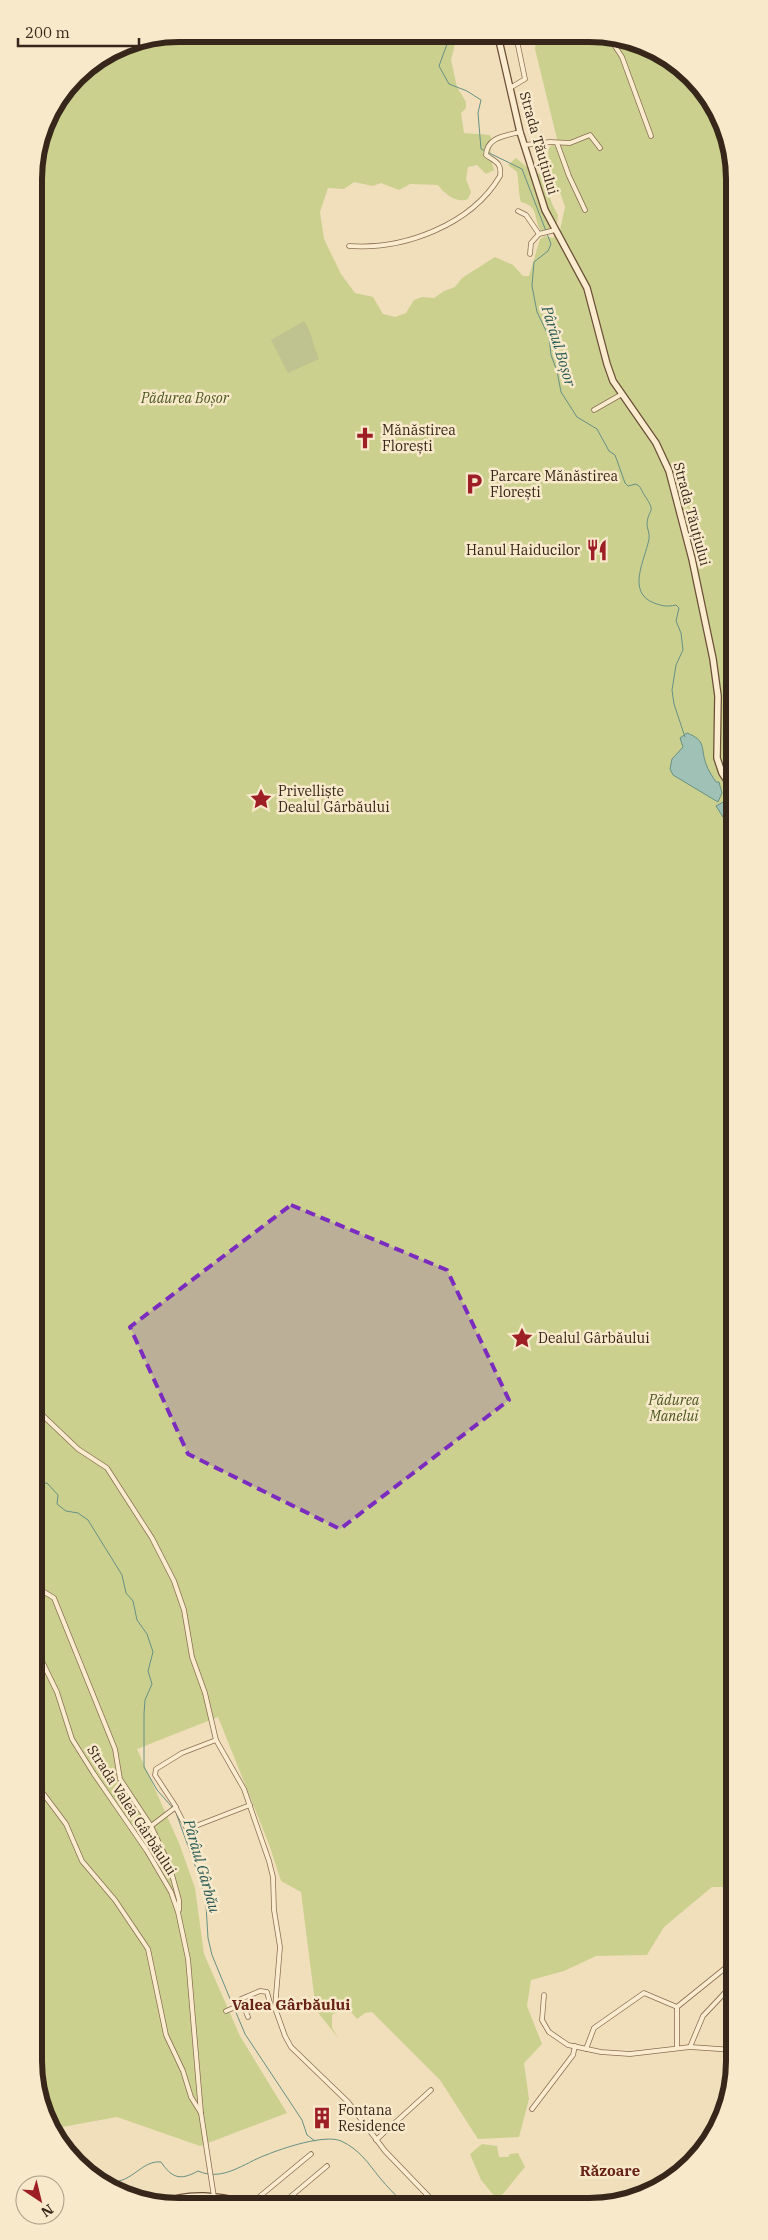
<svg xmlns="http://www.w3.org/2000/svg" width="768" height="2240" font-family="'IBM Plex Serif',serif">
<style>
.green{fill:#cbd08f}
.cemetery{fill:#bfc38f}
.water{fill:#a0c2b6;stroke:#679084}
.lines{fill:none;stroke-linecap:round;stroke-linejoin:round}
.stream{stroke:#679084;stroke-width:1}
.street-casing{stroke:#8a6e54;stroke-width:5.5}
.secondary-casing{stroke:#6b4f37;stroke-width:8}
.street{stroke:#fceccf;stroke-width:4}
.secondary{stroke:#fceccf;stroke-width:5.5}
.marked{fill:#7b2cbf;fill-opacity:0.2;stroke:#7b2cbf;stroke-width:4;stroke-dasharray:10 6;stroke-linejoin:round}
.labels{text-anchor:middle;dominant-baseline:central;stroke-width:5;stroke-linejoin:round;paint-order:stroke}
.street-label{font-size:14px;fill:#37271a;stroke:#f8e9cb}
.park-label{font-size:14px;font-style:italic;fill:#4a561f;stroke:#f8e9cb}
.poi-label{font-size:14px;fill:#37271a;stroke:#f8e9cb;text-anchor:start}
.water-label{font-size:15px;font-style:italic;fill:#285953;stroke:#f8e9cb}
.neighbourhood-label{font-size:15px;font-weight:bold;fill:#672316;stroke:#f8e9cb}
.rim{fill:none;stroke:#37271a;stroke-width:6}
</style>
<rect width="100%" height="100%" fill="#f1dfbb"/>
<g class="green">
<path d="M179,34L457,36L451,60L457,87L466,102V108L461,113L464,133L490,135L492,141L490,156L494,170L486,174L477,165L468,167L466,179L471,192L468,199C458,204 444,194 438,185L410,184L399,190L381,183L373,186L354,182L344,189L328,188L320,212L324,239L341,274L355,293L373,297L383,314L395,317L406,313L414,300L422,297L434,298L444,291L455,287L462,278L495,257L513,265L523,276H529L540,239L545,236L553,238L560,230L565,207L561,195L553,179L549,161L548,149L557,139L535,49L536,36L618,37L692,77L731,150L734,1887H712L664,1927L647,1955L596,1956L564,1971L531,1980L527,2006L542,2044L524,2063L529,2099L519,2137L478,2139L440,2080L372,2012L365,2013L357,2019L352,2013L342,2009L332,2015V2028L339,2039L316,2010L301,1892L281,1881L269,1844L218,1717L137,1749L179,1843L195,1888L204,1954L240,2036L287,2113L200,2146L117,2117L62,2127L69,2149L37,2090L34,169L49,115L83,70L124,45Z"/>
<path d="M516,158L533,172L543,175L552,204L558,215L557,224L553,229L542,232C532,220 541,207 521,202C518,192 519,182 517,172L508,165Z"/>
<polygon points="482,2144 497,2146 499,2157 508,2157 510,2154 518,2153 525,2167 503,2194 496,2198 481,2180 470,2154"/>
</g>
<path class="cemetery" d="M304,321C312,333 313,345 319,359L288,373L271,340Z"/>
<g class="water">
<path d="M687,733C707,741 700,747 706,764C708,770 712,776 716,782H719L722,793L718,802L673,775L670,769L672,759L683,747L680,738Z"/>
<polygon points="727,800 732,803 732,817 727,819 723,817 716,806"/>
</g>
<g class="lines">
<g class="stream">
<path d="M450,36L439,66L449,84L467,91L481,100L478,113L481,149L522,169L551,244L548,251L534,262L532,286L537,312L549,337L551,355L557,371L561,392L577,417L597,429L609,451L615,455L625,483L628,486L636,484C642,487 641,491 645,496C657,514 648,508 647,524C647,529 650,533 649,539C645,560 626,592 654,603C663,606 666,607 676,605L679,608L676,621L681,633L683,650L676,665L672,690L674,704L685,737"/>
<polyline points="723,816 728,831 728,844 732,848"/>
<polyline points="36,1485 47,1483 58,1495 57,1504 66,1511 78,1513 88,1520 122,1575 126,1593 133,1601 137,1620 147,1634 153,1652 148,1671 152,1684 145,1700 144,1714 144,1767 157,1790 172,1807"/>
<polyline points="175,1810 201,1882 206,1905 208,1938 212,1955 233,2006"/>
<polyline points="235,2010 245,2034 302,2120 307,2135 315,2141"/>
<path d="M112,2182C133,2182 142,2160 161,2162C172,2178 180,2181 198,2171C223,2182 244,2163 266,2155C283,2148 325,2134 341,2141C359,2149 368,2163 380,2178C387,2187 396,2195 403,2203"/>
</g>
<g class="street-casing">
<g id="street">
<polyline points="609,37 622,57 651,136"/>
<polyline points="510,88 525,79 516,36"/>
<polyline points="557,143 569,176 585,210"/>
<polyline points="525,145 550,142 570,143 590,135 600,148"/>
<polyline points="518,211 526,215 539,234 555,230"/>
<path d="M349,246C404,250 471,225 500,176C502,163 496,162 486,155C487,137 505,136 520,132"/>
<polyline points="530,254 531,243 539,234"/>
<polyline points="594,410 622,394"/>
<polyline points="36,1409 78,1449 107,1468 152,1538 174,1581 184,1610 192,1657 205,1693 216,1740 244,1789 269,1861 273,1877 274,1910 280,1947 275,2008 285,2036 291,2047 348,2102 385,2151 435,2203"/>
<polyline points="36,1592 41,1590 54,1598 115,1749 120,1779 151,1826 169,1864 179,1900 179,1910"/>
<polyline points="36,1649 57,1692 72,1739 94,1774 147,1851 171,1892 178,1912 188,1959 201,2113 214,2197"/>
<polyline points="36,1784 66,1824 82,1861 115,1900 148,1949 166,2035 183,2071 191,2097 201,2113"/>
<polyline points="176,1808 186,1827 193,1827 250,1805"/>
<polyline points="151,1826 176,1807 155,1775 156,1769 182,1753 216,1740"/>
<polyline points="544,1995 542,2020 549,2032 568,2045 601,2052 630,2054 690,2047 734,2050"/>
<polyline points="243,2004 248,2017"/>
<polyline points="226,2011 243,2004 241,1999 260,1991 267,1992 271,2007 275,2008"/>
<polyline points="690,2047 703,2016 734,1983"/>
<polyline points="677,2048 677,2007 734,1961"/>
<polyline points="586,2049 594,2028 644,1993 677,2007"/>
<polyline points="532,2109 573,2055 575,2046"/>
<polyline points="376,2140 431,2090"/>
<polyline points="259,2203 259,2197 311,2154"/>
<polyline points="283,2203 327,2166"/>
</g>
</g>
<g class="secondary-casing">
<g id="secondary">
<polyline points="498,36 520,132 545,210 587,288 607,364 613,381 656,443 669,471 692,559 713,659 718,696 717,758 722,773 732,788"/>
<path d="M161,2204C189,2191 219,2196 247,2203"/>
</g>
</g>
<use href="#street" class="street"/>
<use href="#secondary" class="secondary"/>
</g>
<path class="marked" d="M291,1205L447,1270L509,1400L340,1529L188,1454L130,1327Z"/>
<defs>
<g id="church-bare" transform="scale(1.725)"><path d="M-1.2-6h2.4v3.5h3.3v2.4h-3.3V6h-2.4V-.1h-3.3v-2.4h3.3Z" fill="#9d1f25" stroke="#f8e9cb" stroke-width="2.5" paint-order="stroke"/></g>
<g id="parking-bare" transform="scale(1.725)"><path d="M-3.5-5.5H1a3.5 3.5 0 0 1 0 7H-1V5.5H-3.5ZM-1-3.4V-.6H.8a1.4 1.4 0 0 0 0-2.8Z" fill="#9d1f25" stroke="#f8e9cb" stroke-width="2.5" paint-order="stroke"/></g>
<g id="restaurant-bare" transform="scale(1.725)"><path d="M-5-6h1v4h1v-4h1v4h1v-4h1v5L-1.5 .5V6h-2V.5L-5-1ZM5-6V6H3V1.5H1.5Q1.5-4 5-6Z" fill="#9d1f25" stroke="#f8e9cb" stroke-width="2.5" paint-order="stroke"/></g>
<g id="sight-bare" transform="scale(1.725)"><path d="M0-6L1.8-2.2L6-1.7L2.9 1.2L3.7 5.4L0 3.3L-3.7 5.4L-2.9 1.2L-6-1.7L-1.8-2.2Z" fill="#9d1f25" stroke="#f8e9cb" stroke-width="2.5" paint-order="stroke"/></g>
<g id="building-bare" transform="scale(1.725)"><path d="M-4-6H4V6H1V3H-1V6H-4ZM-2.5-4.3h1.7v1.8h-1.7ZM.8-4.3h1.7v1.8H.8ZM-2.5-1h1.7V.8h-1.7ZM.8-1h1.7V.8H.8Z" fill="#9d1f25" stroke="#f8e9cb" stroke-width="2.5" paint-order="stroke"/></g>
</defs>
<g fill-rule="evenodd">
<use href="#church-bare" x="365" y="438"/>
<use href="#parking-bare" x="474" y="484"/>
<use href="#restaurant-bare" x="597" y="550"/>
<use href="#sight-bare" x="261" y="799"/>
<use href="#sight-bare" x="522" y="1338"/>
<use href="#building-bare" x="322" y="2118"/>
</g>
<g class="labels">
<g class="street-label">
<text transform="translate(539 143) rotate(74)">Strada Tăuțiului</text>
<text transform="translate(692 514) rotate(75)">Strada Tăuțiului</text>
<text transform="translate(132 1810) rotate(57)">Strada Valea Gârbăului</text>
</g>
<g class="park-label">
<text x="185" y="398">Pădurea Boșor</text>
<text x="674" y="1400">Pădurea<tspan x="674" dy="16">Manelui</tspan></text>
</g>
<g class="poi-label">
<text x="382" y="430">Mănăstirea<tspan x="382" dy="16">Florești</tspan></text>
<text x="490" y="476">Parcare Mănăstirea<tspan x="490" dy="16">Florești</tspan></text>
<text x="580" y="550" text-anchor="end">Hanul Haiducilor</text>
<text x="278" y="791">Privelliște<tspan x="278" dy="16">Dealul Gârbăului</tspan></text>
<text x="538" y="1338">Dealul Gârbăului</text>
<text x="338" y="2110">Fontana<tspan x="338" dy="16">Residence</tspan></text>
</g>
<g class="water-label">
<text transform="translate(559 346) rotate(73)">Pârâul Boșor</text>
<text transform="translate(202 1866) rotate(74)">Pârâul Gârbău</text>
</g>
<g class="neighbourhood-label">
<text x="291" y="2004">Valea Gârbăului</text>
<text x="610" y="2170">Răzoare</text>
</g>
</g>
<path d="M0 0H768V2240H0ZM179 42H589A137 137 0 0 1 726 179V2061A137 137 0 0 1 589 2198H179A137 137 0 0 1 42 2061V179A137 137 0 0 1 179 42Z" fill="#f8e9cb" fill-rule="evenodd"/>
<path class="rim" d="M179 42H589A137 137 0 0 1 726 179V2061A137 137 0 0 1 589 2198H179A137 137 0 0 1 42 2061V179A137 137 0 0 1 179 42Z"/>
<g transform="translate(40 2200) rotate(145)"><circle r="24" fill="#f8e9cb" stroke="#ab9b84"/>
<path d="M0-4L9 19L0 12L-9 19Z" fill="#9d1f25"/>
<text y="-8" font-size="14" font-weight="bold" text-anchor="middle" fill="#37271a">N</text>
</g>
<path d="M18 38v8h121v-8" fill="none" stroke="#37271a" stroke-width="2.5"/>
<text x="25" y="38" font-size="15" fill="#37271a" stroke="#f8e9cb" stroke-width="4" paint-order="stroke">200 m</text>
</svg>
